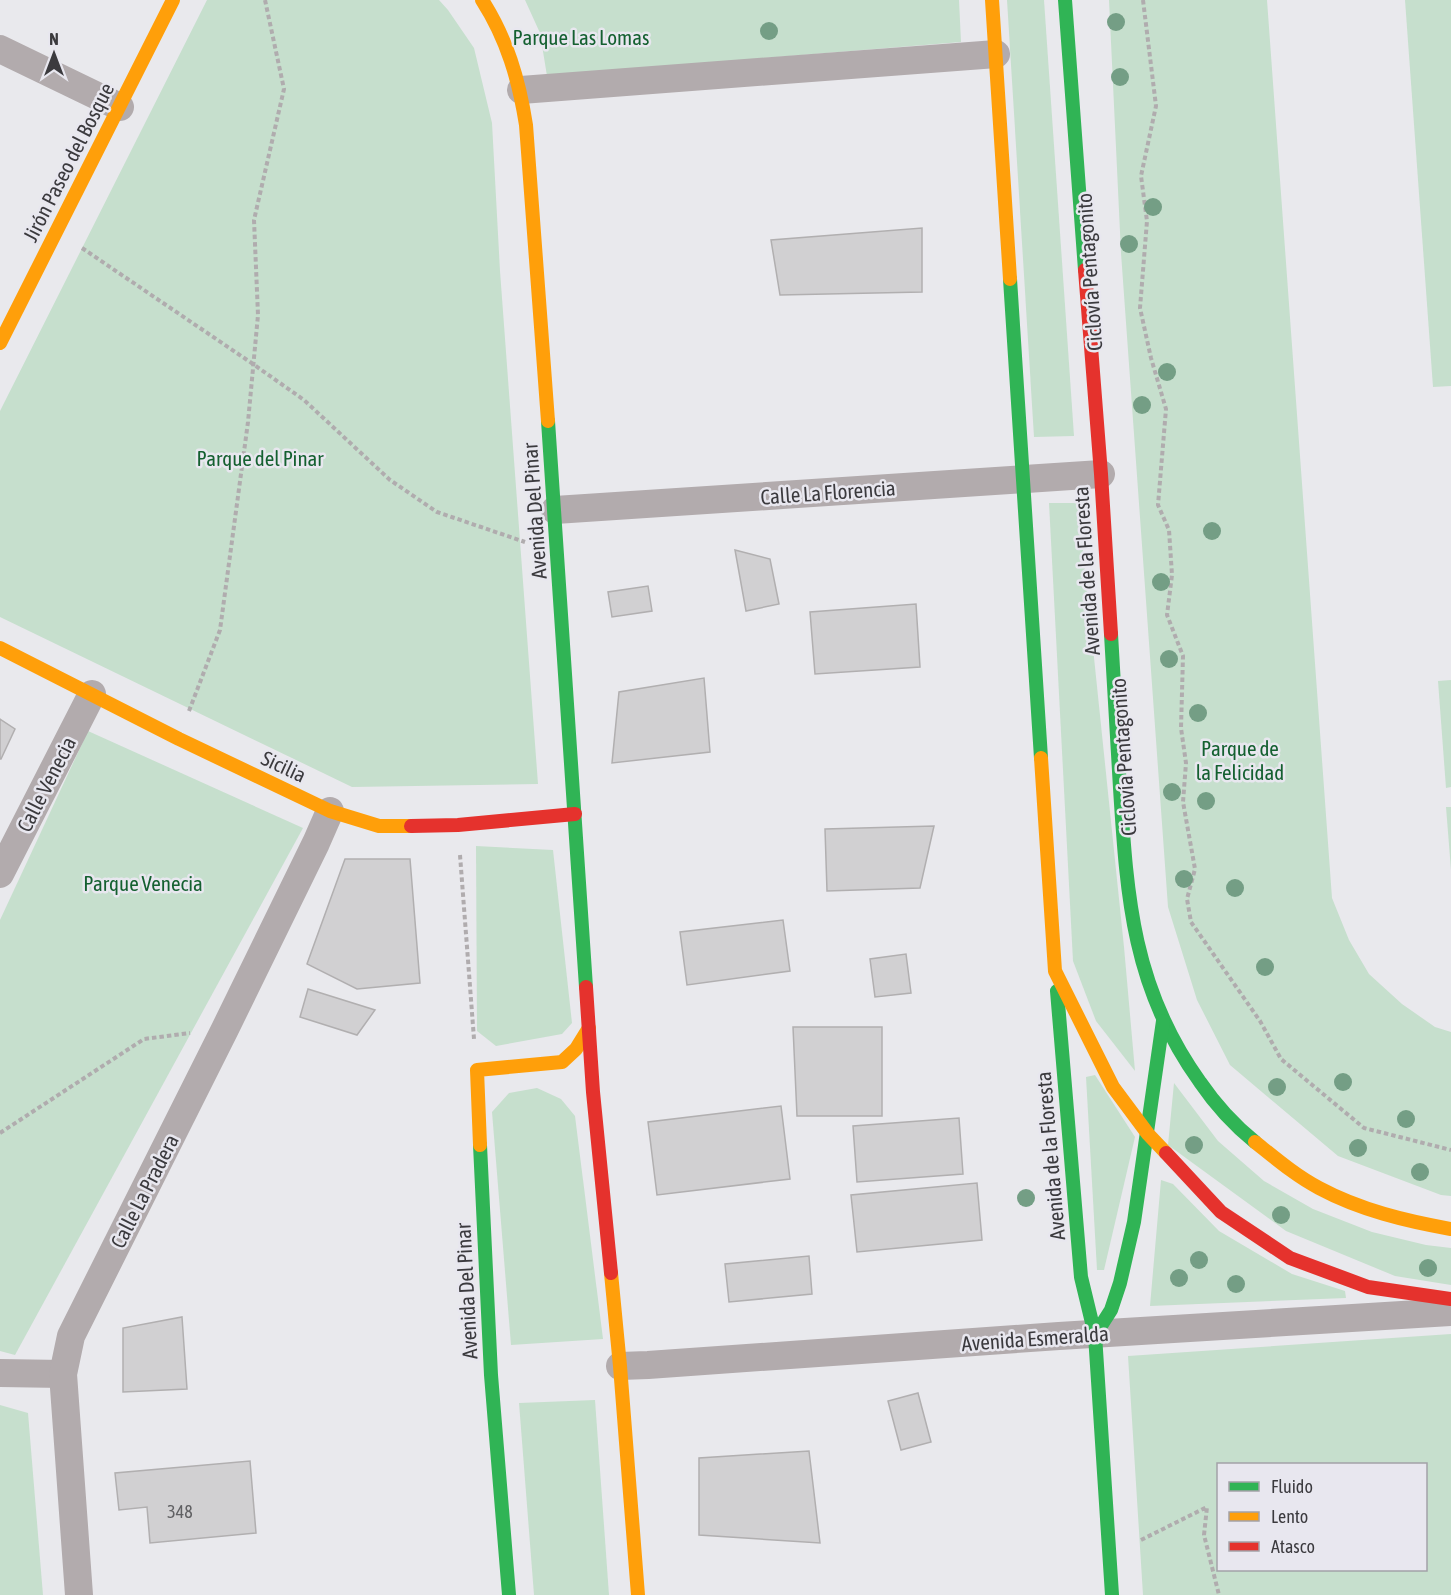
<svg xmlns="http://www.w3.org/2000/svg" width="1451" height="1595" font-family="'Asap Condensed',sans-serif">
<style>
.green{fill:#c6dfcd;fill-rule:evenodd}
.building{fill:#d1d0d2;stroke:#b1afb0;stroke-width:1.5}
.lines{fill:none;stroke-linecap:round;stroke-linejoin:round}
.path{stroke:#b0acae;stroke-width:4;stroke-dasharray:4.5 3;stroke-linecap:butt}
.street{stroke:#b2abad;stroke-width:28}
.fast{stroke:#30b455;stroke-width:14}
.slow{stroke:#ff9f0a;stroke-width:14}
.jam{stroke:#e5322d;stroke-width:14}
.tree{fill:#749e85}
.labels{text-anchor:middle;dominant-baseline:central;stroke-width:5;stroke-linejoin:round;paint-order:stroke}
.number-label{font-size:18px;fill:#606063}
.park-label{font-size:21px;fill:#146030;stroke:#e8e7ef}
.street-label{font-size:21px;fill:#3b3a3e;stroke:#e8e7ef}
</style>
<rect width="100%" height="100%" fill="#e9e9ed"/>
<g class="green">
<polygon points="207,0 439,0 448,10 474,48 492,123 500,271 538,784 352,787 0,617 0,411"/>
<polygon points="525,0 959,0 961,42 547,76 540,33"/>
<polygon points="1007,0 1044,0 1074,436 1034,437"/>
<polygon points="1109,0 1267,0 1332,898 1349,940 1369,974 1402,1004 1435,1027 1451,1032 1451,1196 1441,1195 1338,1156 1230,1065 1197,1000 1168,907 1121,253"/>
<polygon points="1405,0 1451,0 1451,386 1433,387"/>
<polygon points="1049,503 1078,503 1124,947 1135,1071 1096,1021 1073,961"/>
<polygon points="1451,680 1451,787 1446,788 1438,681"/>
<polygon points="88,731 303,828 15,1355 0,1351 0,920"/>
<polygon points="1446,807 1451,807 1451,870"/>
<polygon points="476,846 553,850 572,1023 562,1034 496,1046 477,1031"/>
<polygon points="1095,1075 1135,1137 1104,1270 1097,1270 1086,1077"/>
<polygon points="1174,1083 1218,1141 1264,1181 1313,1209 1372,1232 1426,1245 1451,1248 1451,1285 1395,1276 1286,1231 1168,1145"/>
<polygon points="537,1088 561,1099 575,1116 603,1339 511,1345 492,1112 509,1093"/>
<polygon points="1161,1180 1173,1184 1219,1231 1292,1274 1345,1291 1346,1298 1150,1306"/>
<path d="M1451,1334V1595H1143L1128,1356ZM1426,1464V1570H1218V1464Z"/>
<polygon points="595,1400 609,1595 534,1595 519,1403"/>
<polygon points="0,1405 28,1413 43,1595 0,1595"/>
</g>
<g class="building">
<polygon points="922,228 922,292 780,295 771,240"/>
<polygon points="735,550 770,559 779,604 746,611"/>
<polygon points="648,586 652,611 612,617 608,592"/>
<polygon points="916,604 920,667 815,674 810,612"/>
<polygon points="704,678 710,752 612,763 619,692"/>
<polygon points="0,719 15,729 1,759 0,759"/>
<polygon points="934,826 920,888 827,891 825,829"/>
<polygon points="345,859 410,859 420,983 357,989 307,964"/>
<polygon points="783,920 790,971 687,985 680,932"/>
<polygon points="906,954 911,993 875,997 870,959"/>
<polygon points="308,989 375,1010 357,1035 300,1017"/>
<polygon points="793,1027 882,1027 882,1116 797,1116"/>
<polygon points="781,1106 790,1179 657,1195 648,1122"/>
<polygon points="959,1118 963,1174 857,1182 853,1126"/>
<polygon points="977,1183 982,1240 857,1252 851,1195"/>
<polygon points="809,1256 812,1294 729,1302 725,1264"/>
<polygon points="182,1317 187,1389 123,1392 123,1328"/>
<polygon points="918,1393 931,1442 901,1450 888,1401"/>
<polygon points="809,1451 820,1543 699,1535 699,1458"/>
<polygon points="250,1461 256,1533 150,1543 147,1507 119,1510 115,1473"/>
</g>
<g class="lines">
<g class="path">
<polyline points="1143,0 1156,106 1141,176 1147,221 1140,308 1151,358 1166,409 1158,505 1169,530 1172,575 1167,615 1183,656 1181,728 1186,763 1183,802 1195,869 1187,899 1191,922 1260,1021 1281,1059 1364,1128 1451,1150"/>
<polyline points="82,248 253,364 304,400 390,480 437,512 525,542"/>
<polyline points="189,711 220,630 248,422 258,315 254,220 284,89 265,0"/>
<polyline points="460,855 474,1039"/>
<polyline points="0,1133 144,1039 190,1033"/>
<polyline points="1141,1540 1207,1507 1204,1535 1219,1595"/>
</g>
<g class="street">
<polyline points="0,49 120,107"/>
<polyline points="521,90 996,54"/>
<polyline points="555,510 1101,474"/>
<polyline points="0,874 92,694"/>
<polyline points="620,1366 648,1365 1059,1336 1451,1312"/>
<polyline points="0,1373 63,1374"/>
<polyline points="79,1595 63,1374 71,1336 225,1029 316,843 330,811"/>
</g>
<g class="fast">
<polyline points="1065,0 1085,270"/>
<polyline points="1010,279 1041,758"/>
<polyline points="548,421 586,987"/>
<path d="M1111,634C1114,685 1117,737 1120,788C1127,899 1133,989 1200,1082C1215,1104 1234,1125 1255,1142"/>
<polyline points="1057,991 1081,1277 1095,1335 1112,1595"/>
<polyline points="480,1145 491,1375 509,1595"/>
<polyline points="1095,1335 1111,1310 1120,1283 1134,1222 1163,1021"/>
</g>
<g class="slow">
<path d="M482,0C507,39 519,80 526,125L548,421"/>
<polyline points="992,0 1010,279"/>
<polyline points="0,343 173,0"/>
<polyline points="0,648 179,739 330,811 379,826 411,826"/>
<polyline points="1041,758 1055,971 1113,1087 1148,1134 1166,1153"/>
<path d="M1255,1142C1275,1158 1296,1176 1319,1188C1360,1210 1406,1221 1451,1229"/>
<polyline points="480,1145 477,1070 562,1062 576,1049 589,1028"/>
<polyline points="611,1273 620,1366 638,1595"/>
</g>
<g class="jam">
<polyline points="1085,270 1101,474 1111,634"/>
<polyline points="411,826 458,825 575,814"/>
<polyline points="586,987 593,1092 611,1273"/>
<polyline points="1166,1153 1221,1212 1290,1258 1368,1287 1451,1299"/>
</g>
</g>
<g class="tree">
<circle cx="1116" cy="22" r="9"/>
<circle cx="769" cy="31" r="9"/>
<circle cx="1120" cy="77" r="9"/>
<circle cx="1153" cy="207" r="9"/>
<circle cx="1129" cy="244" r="9"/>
<circle cx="1167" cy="372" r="9"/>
<circle cx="1142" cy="405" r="9"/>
<circle cx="1212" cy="531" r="9"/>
<circle cx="1161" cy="582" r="9"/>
<circle cx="1169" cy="659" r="9"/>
<circle cx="1198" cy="713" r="9"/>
<circle cx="1172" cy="792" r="9"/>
<circle cx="1206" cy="801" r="9"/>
<circle cx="1184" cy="879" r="9"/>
<circle cx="1235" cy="888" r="9"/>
<circle cx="1265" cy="967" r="9"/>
<circle cx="1343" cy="1082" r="9"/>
<circle cx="1277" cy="1087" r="9"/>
<circle cx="1406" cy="1119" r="9"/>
<circle cx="1194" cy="1145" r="9"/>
<circle cx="1358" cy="1148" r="9"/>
<circle cx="1420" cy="1172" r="9"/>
<circle cx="1026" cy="1198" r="9"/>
<circle cx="1281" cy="1215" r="9"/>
<circle cx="1199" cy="1260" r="9"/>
<circle cx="1428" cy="1268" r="9"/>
<circle cx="1179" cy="1278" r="9"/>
<circle cx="1236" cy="1284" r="9"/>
</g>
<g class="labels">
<g class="number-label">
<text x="180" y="1511">348</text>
</g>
<g class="park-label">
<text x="581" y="37">Parque Las Lomas</text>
<text x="260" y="458">Parque del Pinar</text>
<text x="1240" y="748">Parque de<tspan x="1240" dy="24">la Felicidad</tspan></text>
<text x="143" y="883">Parque Venecia</text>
</g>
<g class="street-label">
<text transform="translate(68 162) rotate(-63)">Jirón Paseo del Bosque</text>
<text transform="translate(1089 272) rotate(-94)">Ciclovía Pentagonito</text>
<text transform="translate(828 492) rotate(-4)">Calle La Florencia</text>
<text transform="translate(534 511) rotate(-94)">Avenida Del Pinar</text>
<text transform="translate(1086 571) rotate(-94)">Avenida de la Floresta</text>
<text transform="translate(1123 757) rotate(-94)">Ciclovía Pentagonito</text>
<text transform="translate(284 766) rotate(25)">Sicilia</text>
<text transform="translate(46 784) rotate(-63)">Calle Venecia</text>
<text transform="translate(1050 1156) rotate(-95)">Avenida de la Floresta</text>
<text transform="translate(144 1191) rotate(-63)">Calle La Pradera</text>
<text transform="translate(466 1291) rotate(-93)">Avenida Del Pinar</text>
<text transform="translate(1035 1338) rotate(-4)">Avenida Esmeralda</text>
</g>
</g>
<rect x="1217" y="1463" width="210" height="108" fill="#e8e7ef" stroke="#a3a2a8" stroke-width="1.5"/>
<rect x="1229" y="1482" width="30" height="9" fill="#30b455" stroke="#a3a2a8" stroke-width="1.5"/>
<text x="1271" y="1493" font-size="18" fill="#3b3a3e">Fluido</text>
<rect x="1229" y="1512" width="30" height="9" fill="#ff9f0a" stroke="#a3a2a8" stroke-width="1.5"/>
<text x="1271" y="1523" font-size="18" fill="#3b3a3e">Lento</text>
<rect x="1229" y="1542" width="30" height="9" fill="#e5322d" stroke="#a3a2a8" stroke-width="1.5"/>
<text x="1271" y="1553" font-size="18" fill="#3b3a3e">Atasco</text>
<g transform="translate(54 54)" stroke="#e8e7ef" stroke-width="4.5" paint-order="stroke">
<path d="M0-4.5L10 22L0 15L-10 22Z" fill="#3b3a3e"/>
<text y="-9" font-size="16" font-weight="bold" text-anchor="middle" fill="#3b3a3e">N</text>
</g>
</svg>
